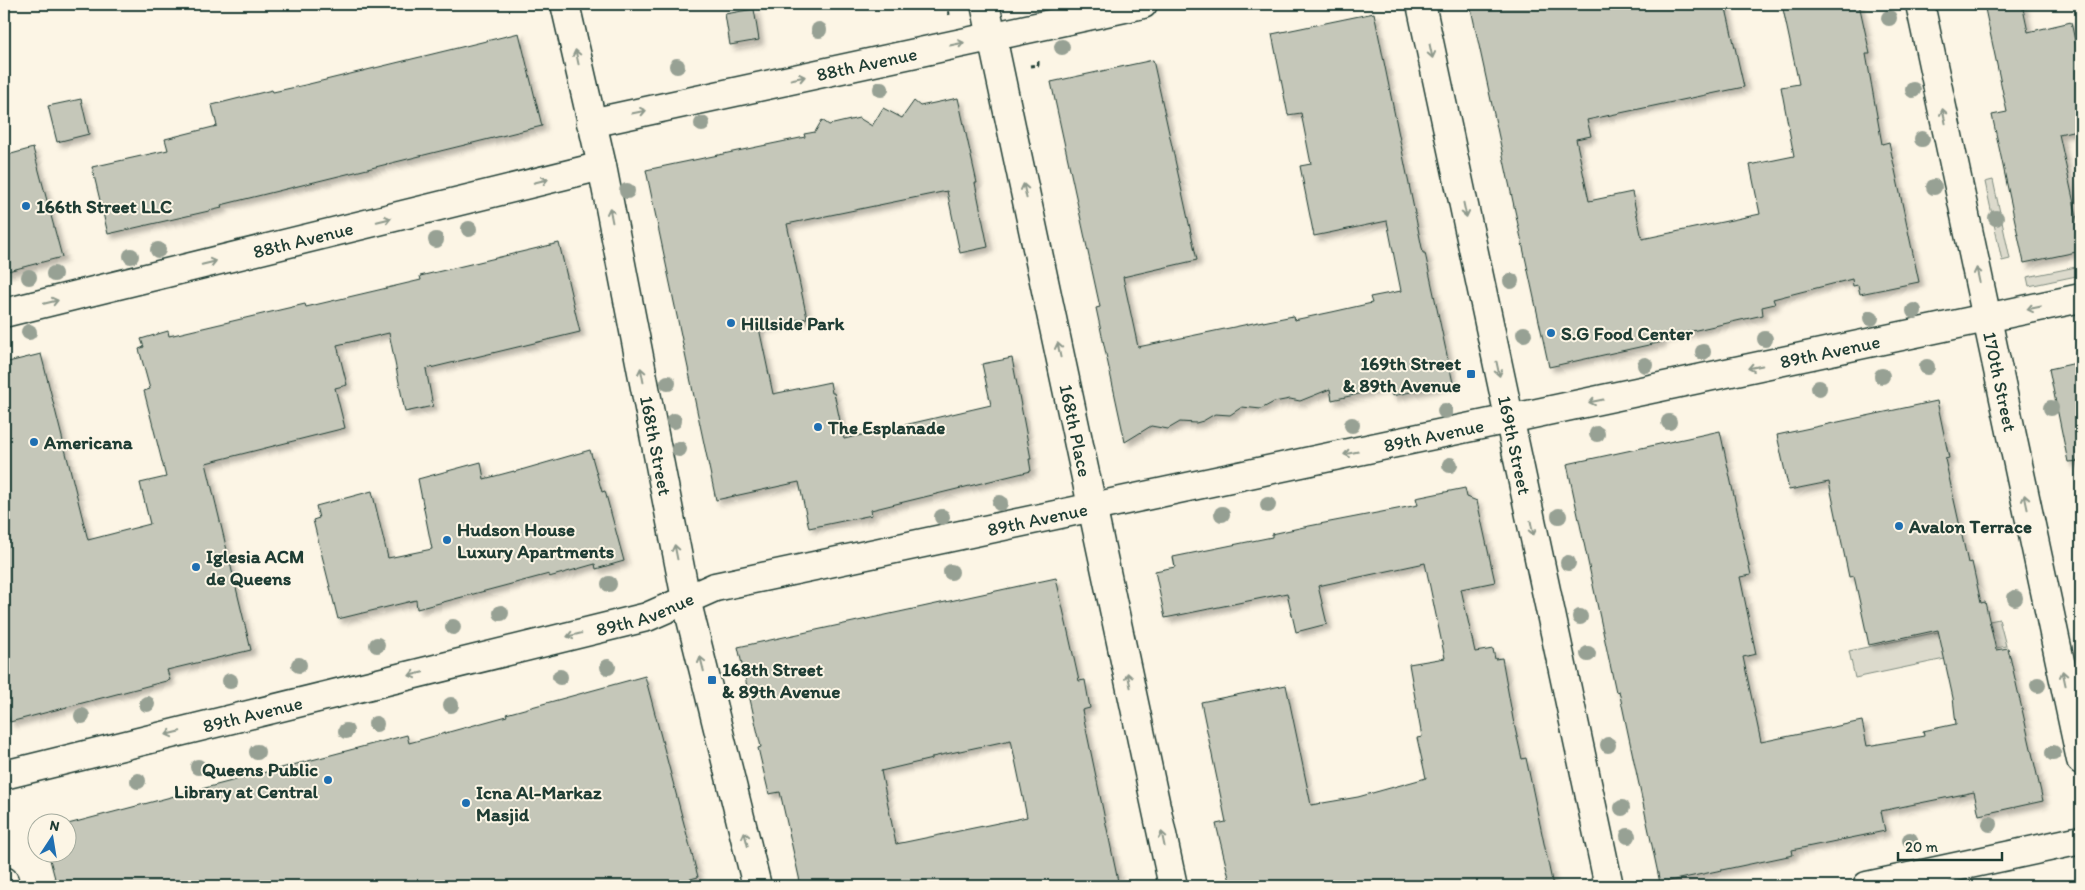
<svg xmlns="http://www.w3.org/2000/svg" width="2085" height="890" font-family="Itim,sans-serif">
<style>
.green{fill:#dcdacc;stroke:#7e8c80}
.building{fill:#c5c7b9;stroke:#1f3d34;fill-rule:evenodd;filter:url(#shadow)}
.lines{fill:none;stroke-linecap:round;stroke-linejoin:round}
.minor-casing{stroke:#1f3d34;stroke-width:31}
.major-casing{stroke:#1f3d34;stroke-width:31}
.path{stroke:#1f3d34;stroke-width:3;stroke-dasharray:4 4;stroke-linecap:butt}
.minor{stroke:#fcf5e5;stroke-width:28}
.major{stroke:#fcf5e5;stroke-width:28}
.tree{fill:#97a194}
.oneway{stroke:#8e998c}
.poi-dot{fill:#1f6fb2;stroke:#fcf5e5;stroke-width:2}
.labels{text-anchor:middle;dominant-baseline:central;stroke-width:4;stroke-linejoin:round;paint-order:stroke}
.street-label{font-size:19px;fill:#1f3d34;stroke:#fcf5e5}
.poi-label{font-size:19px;font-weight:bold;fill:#1f3d34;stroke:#fcf5e5;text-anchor:start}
</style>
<defs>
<filter id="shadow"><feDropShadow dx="4.5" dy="4.5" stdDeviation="2.5" flood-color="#0004"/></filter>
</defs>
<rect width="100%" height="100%" fill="#fcf5e5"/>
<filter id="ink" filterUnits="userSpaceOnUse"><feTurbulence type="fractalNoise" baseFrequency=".02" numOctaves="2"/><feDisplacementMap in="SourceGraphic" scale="10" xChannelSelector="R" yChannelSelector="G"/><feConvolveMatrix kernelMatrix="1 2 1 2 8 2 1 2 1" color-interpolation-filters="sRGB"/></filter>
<g filter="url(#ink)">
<g class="green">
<polygon points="1993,180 2010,259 2002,261 1985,182"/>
<polygon points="2081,266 2081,275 2029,286 2027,277"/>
<polygon points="1999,619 2006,646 1855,678 1849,651"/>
</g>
<g class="building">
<polygon points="1470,4 1725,4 1744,87 1587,120 1591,136 1576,139 1589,201 1632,192 1642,239 1760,214 1750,165 1794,156 1781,87 1799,84 1783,9 1809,4 1859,4 1870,54 1866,54 1882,144 1889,142 1919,282 1860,294 1858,285 1853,286 1852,279 1773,299 1775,304 1762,307 1763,315 1661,338 1662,342 1549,367"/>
<polygon points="1984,4 2022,4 2028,32 2071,22 2081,69 2081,129 2059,134 2081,236 2081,251 2024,263 1992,115 2007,112"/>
<polygon points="754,9 759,40 730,45 725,14"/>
<polygon points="1374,13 1423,253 1425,253 1453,383 1392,396 1390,387 1332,400 1330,389 1300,401 1290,399 1274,402 1261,409 1242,407 1230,415 1215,414 1203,421 1196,423 1180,422 1168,429 1151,426 1125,442 1096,308 1100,307 1051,82 1153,60 1197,260 1123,277 1138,347 1263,321 1263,322 1293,316 1294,320 1332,312 1372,303 1370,297 1401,291 1387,221 1314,236 1300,166 1311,164 1301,113 1288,115 1272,34"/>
<polygon points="519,33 542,126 221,205 222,208 108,234 92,167 168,150 165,139 217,126 212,105 272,90 273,92 305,85"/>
<polygon points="958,98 977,183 975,183 988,247 960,253 947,191 787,224 807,318 759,328 773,394 830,382 832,393 834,393 844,439 991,405 982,364 1012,358 1031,459 1029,459 1031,471 871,510 872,515 809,528 799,482 716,500 646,170 805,137 804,134 815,132 822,120 829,125 859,118 872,126 883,108 902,118 914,101 920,106"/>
<polygon points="81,99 89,134 57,142 48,106"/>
<polygon points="33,148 62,257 4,272 4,156"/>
<polygon points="559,243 580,332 426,369 433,406 405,412 389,333 337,345 347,385 335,388 345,428 206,463 251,650 167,670 170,680 10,722 4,696 4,363 41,354 88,540 150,524 140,483 166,477 144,391 150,389 139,349 144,347 141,339 168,331 169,336 305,304 306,307 421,280 420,276"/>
<polygon points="2081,362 2081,461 2068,462 2049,369"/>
<polygon points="1937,401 1949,458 1945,459 1968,563 1972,562 1981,603 1985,602 1996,650 2008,648 2043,801 1979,815 1974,792 1881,811 1885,831 1792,850 1793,855 1660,883 1619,691 1616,692 1567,464 1720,431 1751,575 1740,577 1756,654 1743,657 1761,742 1862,721 1867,746 1924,736 1923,731 1956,724 1953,698 1938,630 1869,645 1854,576 1849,577 1829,482 1789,490 1777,435"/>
<polygon points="590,450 602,492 605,491 624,561 596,569 595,564 549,577 549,574 417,609 416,600 338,619 313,520 319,518 316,506 372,491 388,558 432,549 418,479 481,462 484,479 514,471 514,472"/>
<polygon points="1465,488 1467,497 1477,501 1495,582 1461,589 1475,652 1493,649 1495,659 1502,658 1513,719 1522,759 1526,758 1553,886 1231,886 1216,824 1226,822 1201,702 1286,685 1311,805 1358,797 1426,778 1417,738 1422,737 1409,664 1445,658 1425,563 1318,586 1327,624 1296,632 1287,593 1165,618 1155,571 1175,567 1173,557 1272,537 1272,534 1304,527 1418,505 1416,498"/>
<path d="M1056,578L1079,681L1085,680L1090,708L1082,710L1119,886H801L780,792L769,794L758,748L761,747L738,647ZM1011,740L1027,817L896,844L881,771L932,759V757Z"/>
<polygon points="645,676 698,877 664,886 57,886 48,852 68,852 68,824 407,735 409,743 507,716 506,714"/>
</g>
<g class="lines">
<g class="minor-casing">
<g id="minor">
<path id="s1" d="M985,4L1173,886"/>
<path id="s2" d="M1421,4L1609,886"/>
<path id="s3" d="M1920,4L2081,760"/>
<path id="s4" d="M591,123L1143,4"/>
<path id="s5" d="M4,313L602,166"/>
<path id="s6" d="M4,775L647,617L715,587L2081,298"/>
<polyline points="1867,886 2081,840"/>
</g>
</g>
<g class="major-casing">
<g id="major">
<path id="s7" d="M565,4L602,166L686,599L757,886"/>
<polyline points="4,881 5,886"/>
</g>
</g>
<g class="path">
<polyline points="949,15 948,7 953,4"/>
<polyline points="1030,66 1038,65 1038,59"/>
</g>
<use href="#minor" class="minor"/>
<use href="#major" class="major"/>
</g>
<g class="tree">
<circle cx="1889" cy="18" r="8"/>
<circle cx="819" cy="30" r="8"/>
<circle cx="1062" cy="47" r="8"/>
<circle cx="677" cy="66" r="8"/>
<circle cx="881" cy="89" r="8"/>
<circle cx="1913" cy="90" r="8"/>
<circle cx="702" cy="124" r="8"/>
<circle cx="1922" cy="139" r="8"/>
<circle cx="1934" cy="187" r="8"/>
<circle cx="627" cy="191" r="8"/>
<circle cx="1996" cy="218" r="8"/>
<circle cx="469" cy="229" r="8"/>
<circle cx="436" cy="240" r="8"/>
<circle cx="158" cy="250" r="8"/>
<circle cx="131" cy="256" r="8"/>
<circle cx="54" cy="274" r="8"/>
<circle cx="29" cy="277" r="8"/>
<circle cx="1511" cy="281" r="8"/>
<circle cx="1914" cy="311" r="8"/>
<circle cx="1871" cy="318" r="8"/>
<circle cx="29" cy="332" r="8"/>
<circle cx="1524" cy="334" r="8"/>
<circle cx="1765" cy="339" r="8"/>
<circle cx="1703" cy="352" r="8"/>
<circle cx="1645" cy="365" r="8"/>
<circle cx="1927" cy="367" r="8"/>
<circle cx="1882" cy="376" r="8"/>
<circle cx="668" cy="383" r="8"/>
<circle cx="1819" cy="388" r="8"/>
<circle cx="2051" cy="408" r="8"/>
<circle cx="1445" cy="411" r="8"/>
<circle cx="674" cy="421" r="8"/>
<circle cx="1669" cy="422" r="8"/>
<circle cx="1352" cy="425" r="8"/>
<circle cx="1597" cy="434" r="8"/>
<circle cx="679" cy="449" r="8"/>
<circle cx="1450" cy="465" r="8"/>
<circle cx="1000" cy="503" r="8"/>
<circle cx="1268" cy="505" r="8"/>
<circle cx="1222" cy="514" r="8"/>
<circle cx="1559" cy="516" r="8"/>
<circle cx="942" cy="517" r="8"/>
<circle cx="1568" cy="563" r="8"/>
<circle cx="951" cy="572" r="8"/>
<circle cx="609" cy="584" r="8"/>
<circle cx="2015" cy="598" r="8"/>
<circle cx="501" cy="613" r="8"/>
<circle cx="1580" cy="617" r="8"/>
<circle cx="453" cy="627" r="8"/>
<circle cx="377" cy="645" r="8"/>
<circle cx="1588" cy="654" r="8"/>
<circle cx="299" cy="665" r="8"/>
<circle cx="608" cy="667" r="8"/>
<circle cx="560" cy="677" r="8"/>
<circle cx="230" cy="681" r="8"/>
<circle cx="2038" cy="685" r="8"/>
<circle cx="147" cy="704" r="8"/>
<circle cx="451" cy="705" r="8"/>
<circle cx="82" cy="716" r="8"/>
<circle cx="376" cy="724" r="8"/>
<circle cx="346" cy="731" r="8"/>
<circle cx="1608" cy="745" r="8"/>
<circle cx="257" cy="752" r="8"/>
<circle cx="2053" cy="753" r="8"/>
<circle cx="198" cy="767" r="8"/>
<circle cx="138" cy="781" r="8"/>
<circle cx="1622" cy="808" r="8"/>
<circle cx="1990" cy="824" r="8"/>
<circle cx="1628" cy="836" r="8"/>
<circle cx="1910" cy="840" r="8"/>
</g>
<defs><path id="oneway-shaft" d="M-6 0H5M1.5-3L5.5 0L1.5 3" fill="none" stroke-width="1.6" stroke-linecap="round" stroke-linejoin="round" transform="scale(1.25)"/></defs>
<g class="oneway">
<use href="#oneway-shaft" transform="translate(957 44) rotate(-12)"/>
<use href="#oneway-shaft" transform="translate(1431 51) rotate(78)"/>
<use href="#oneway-shaft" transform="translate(577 57) rotate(-102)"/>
<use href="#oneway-shaft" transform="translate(798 78) rotate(-12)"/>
<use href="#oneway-shaft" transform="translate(639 112) rotate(-12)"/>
<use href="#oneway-shaft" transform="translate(1944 116) rotate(-102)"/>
<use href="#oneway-shaft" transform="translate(541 181) rotate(-14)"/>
<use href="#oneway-shaft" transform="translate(1025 191) rotate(-102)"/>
<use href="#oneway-shaft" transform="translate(1465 210) rotate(78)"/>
<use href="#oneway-shaft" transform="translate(611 215) rotate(-101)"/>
<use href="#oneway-shaft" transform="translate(384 220) rotate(-14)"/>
<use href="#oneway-shaft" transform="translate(209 263) rotate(-14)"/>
<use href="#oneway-shaft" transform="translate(1978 275) rotate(-102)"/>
<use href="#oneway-shaft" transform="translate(51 302) rotate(-14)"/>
<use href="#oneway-shaft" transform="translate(2034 308) rotate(168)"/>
<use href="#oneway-shaft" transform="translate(1059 350) rotate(-102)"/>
<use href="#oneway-shaft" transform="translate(1755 367) rotate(168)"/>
<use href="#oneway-shaft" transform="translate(1498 369) rotate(78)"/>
<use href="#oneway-shaft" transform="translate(642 375) rotate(-101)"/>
<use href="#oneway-shaft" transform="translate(1596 401) rotate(168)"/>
<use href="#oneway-shaft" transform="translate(1351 453) rotate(168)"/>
<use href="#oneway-shaft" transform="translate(2026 502) rotate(-102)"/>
<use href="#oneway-shaft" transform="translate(1532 528) rotate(78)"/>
<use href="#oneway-shaft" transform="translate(676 552) rotate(-101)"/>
<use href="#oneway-shaft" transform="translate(574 635) rotate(166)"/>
<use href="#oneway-shaft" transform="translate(702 664) rotate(-104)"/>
<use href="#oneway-shaft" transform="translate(416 674) rotate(166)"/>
<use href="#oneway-shaft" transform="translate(2064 678) rotate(-102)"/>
<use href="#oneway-shaft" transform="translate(1129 680) rotate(-102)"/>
<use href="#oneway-shaft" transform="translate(173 733) rotate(166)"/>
<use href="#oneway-shaft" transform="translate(746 839) rotate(-104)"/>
<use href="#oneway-shaft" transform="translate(1163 839) rotate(-102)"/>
</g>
</g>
<g class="poi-dot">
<circle cx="26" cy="206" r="5"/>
<circle cx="731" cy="323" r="5"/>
<circle cx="1551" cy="333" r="5"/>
<rect x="1466" y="369" width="10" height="10" rx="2.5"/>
<circle cx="818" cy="427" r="5"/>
<circle cx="34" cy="442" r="5"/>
<circle cx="1899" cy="526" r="5"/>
<circle cx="447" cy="540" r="5"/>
<circle cx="196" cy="567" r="5"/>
<rect x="707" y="675" width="10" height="10" rx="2.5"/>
<circle cx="328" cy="780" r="5"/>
<circle cx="466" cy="803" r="5"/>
</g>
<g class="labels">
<g class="street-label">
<text stroke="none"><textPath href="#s4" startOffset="282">88th Avenue</textPath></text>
<text stroke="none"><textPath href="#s5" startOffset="308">88th Avenue</textPath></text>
<text stroke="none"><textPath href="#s6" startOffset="1876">89th Avenue</textPath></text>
<text stroke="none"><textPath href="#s3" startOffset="386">170th Street</textPath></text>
<text stroke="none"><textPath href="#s1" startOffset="436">168th Place</textPath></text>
<text stroke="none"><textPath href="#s6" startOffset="1471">89th Avenue</textPath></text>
<text stroke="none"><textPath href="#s2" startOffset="451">169th Street</textPath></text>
<text stroke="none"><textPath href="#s7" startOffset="451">168th Street</textPath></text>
<text stroke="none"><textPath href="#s6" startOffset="1066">89th Avenue</textPath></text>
<text stroke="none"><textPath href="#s6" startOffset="661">89th Avenue</textPath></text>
<text stroke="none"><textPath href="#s6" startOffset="256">89th Avenue</textPath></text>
</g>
<g class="poi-label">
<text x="36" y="206">166th Street LLC</text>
<text x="741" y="323">Hillside Park</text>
<text x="1561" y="333">S.G Food Center</text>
<text x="1461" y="363" text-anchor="end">169th Street<tspan x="1461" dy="22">&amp; 89th Avenue</tspan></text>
<text x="828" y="427">The Esplanade</text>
<text x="44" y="442">Americana</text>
<text x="1909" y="526">Avalon Terrace</text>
<text x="457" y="529">Hudson House<tspan x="457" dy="22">Luxury Apartments</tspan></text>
<text x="206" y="556">Iglesia ACM<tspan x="206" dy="22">de Queens</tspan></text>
<text x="722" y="669">168th Street<tspan x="722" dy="22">&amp; 89th Avenue</tspan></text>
<text x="318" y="769" text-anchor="end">Queens Public<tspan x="318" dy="22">Library at Central</tspan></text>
<text x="476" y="792">Icna Al-Markaz<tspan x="476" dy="22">Masjid</tspan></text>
</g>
</g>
<rect width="2085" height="890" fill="none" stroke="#fcf5e5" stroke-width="20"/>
<rect x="10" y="10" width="2065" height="870" fill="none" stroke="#1f3d34" stroke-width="2" filter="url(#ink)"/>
<g transform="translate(52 838) rotate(12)"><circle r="24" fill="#fcf5e5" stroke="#a4ab9e"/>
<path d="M0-4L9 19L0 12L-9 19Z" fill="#1f6fb2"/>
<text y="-8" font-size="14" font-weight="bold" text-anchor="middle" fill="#1f3d34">N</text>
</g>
<path d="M1898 852v8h104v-8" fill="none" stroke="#1f3d34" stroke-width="2.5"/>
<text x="1905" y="852" font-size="15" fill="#1f3d34" stroke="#fcf5e5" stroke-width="4" paint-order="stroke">20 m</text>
</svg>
